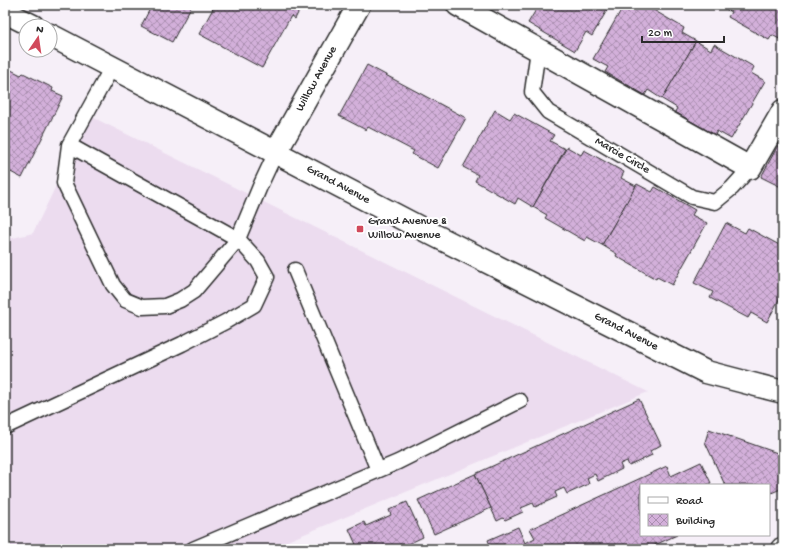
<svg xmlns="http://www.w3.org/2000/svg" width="788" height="554" font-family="'Gochi Hand',sans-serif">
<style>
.built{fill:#ecdcef}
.building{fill:url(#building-cross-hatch);stroke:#2b2b2b}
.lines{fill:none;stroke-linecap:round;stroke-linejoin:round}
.service-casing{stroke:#2b2b2b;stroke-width:17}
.minor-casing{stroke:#2b2b2b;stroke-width:25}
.service{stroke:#fff;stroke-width:14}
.minor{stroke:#fff;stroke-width:22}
.poi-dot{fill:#d1495b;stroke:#fff;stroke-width:1.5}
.labels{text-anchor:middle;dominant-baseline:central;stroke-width:4;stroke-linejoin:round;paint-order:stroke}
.street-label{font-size:12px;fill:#2b2b2b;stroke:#fff}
.poi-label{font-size:12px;fill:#2b2b2b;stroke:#fff;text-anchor:start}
</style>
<defs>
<pattern id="building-cross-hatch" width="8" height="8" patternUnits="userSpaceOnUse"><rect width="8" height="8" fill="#d3b0da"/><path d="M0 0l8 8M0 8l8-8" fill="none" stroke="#ab8fb1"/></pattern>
</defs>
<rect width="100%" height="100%" fill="#f6eff8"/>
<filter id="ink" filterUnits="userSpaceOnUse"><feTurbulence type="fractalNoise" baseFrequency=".025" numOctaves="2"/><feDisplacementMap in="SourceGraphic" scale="8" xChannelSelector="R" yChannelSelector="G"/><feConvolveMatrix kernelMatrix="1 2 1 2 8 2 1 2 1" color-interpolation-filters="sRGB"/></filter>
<g filter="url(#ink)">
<polygon class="built" points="90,116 648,392 268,549 5,549 5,240 33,233"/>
<g class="building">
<polygon points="152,5 192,5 172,42 141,26"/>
<polygon points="215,5 302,5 295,19 291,16 262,68 199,34"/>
<polygon points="539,5 610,5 592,36 586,32 575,51 528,23"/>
<polygon points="624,5 634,5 642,10 645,5 684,28 682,33 696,41 662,99 648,90 645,95 605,72 608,67 593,59"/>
<polygon points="718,5 783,5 783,41 772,35 769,40 728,17 731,12"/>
<polygon points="696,41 711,50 714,44 754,67 751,73 765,81 731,139 717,131 715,135 675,112 677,108 662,99"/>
<polygon points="367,65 466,118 438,168 412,154 414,151 368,127 366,130 339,116"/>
<polygon points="9,69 21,75 23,73 53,88 52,91 63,96 22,178 5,169 5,78"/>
<polygon points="495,110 510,119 514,113 554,135 550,141 565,149 533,207 518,198 515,204 475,181 478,175 463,167"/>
<polygon points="783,136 783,188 761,177"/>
<polygon points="567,147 581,155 584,150 624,172 621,178 636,186 602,245 587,237 585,241 545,218 547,215 533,207"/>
<polygon points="637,184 652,192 655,187 695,210 692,215 707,223 672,285 657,277 656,279 616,256 617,254 602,245"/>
<polygon points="726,223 745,233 748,228 783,247 783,292 767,322 751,313 748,318 710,298 713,292 694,283"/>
<polygon points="639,399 661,445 650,451 652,455 629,466 627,461 620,464 622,469 598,481 595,474 587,478 589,484 567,494 564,488 555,492 557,497 535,507 533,503 521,508 523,512 505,520 503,518 497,521 475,474"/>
<polygon points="709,429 783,455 783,488 769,494 769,485 725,485 705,442"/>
<polygon points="701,462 711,483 707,485 641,485 641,535 677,535 646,549 483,549 490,545 488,540 518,527 525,543 535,538 530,529 667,466 671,476"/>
<polygon points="475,474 491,508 434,534 418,500"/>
<polygon points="407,502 423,537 398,549 358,549 349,529 364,522 366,526 391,515 389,510"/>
</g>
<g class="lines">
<g class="service-casing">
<g id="service">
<polyline points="538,50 532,92 548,112 692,197 715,202 732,188 750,168"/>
<polyline points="69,145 238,239 194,291 180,300 165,306 142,307 125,300 113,285 64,183 69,145 112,67"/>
<polyline points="295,270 378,470"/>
<polyline points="5,427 182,344 225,322 254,305 267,277 258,261 238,239 261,184 276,152"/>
<polyline points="193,549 398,462 520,401"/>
</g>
</g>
<g class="minor-casing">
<g id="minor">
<polyline points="458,5 750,168 783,111"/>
<polyline points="5,12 33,26"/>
<polyline points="50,35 430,233 706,372 783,392"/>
<polyline points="276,152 359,5"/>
<polyline points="782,549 783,549"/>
</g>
</g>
<use href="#service" class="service"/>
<use href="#minor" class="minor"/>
</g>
</g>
<rect class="poi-dot" x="356" y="225" width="8" height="8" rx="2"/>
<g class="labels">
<g class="street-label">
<text transform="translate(317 79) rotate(-61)">Willow Avenue</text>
<text transform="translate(622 156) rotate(30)">Marcie Circle</text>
<text transform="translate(338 185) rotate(28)">Grand Avenue</text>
<text transform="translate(626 332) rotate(27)">Grand Avenue</text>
</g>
<g class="poi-label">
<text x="368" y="222">Grand Avenue &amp;<tspan x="368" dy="14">Willow Avenue</tspan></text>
</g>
</g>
<rect width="788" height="554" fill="none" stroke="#fff" stroke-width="20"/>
<rect x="10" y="10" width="768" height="534" fill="none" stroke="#2b2b2b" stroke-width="1.5" filter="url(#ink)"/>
<rect x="640" y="484" width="130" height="52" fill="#ffffff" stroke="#aaaaaa"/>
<rect x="648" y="497" width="20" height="6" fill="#ffffff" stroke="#aaaaaa"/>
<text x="676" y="504" font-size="12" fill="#2b2b2b">Road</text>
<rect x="648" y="514" width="20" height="12" fill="url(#building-cross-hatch)" stroke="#aaaaaa"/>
<text x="676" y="524" font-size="12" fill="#2b2b2b">Building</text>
<g transform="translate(38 38) rotate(13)"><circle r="19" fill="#ffffff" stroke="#aaaaaa"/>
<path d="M0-3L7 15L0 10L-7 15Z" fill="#d1495b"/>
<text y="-6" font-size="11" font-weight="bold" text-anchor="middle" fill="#2b2b2b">N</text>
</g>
<path d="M642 36v6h82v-6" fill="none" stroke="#2b2b2b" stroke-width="2"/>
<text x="648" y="36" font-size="12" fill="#2b2b2b" stroke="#ffffff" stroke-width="3" paint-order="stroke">20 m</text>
</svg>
